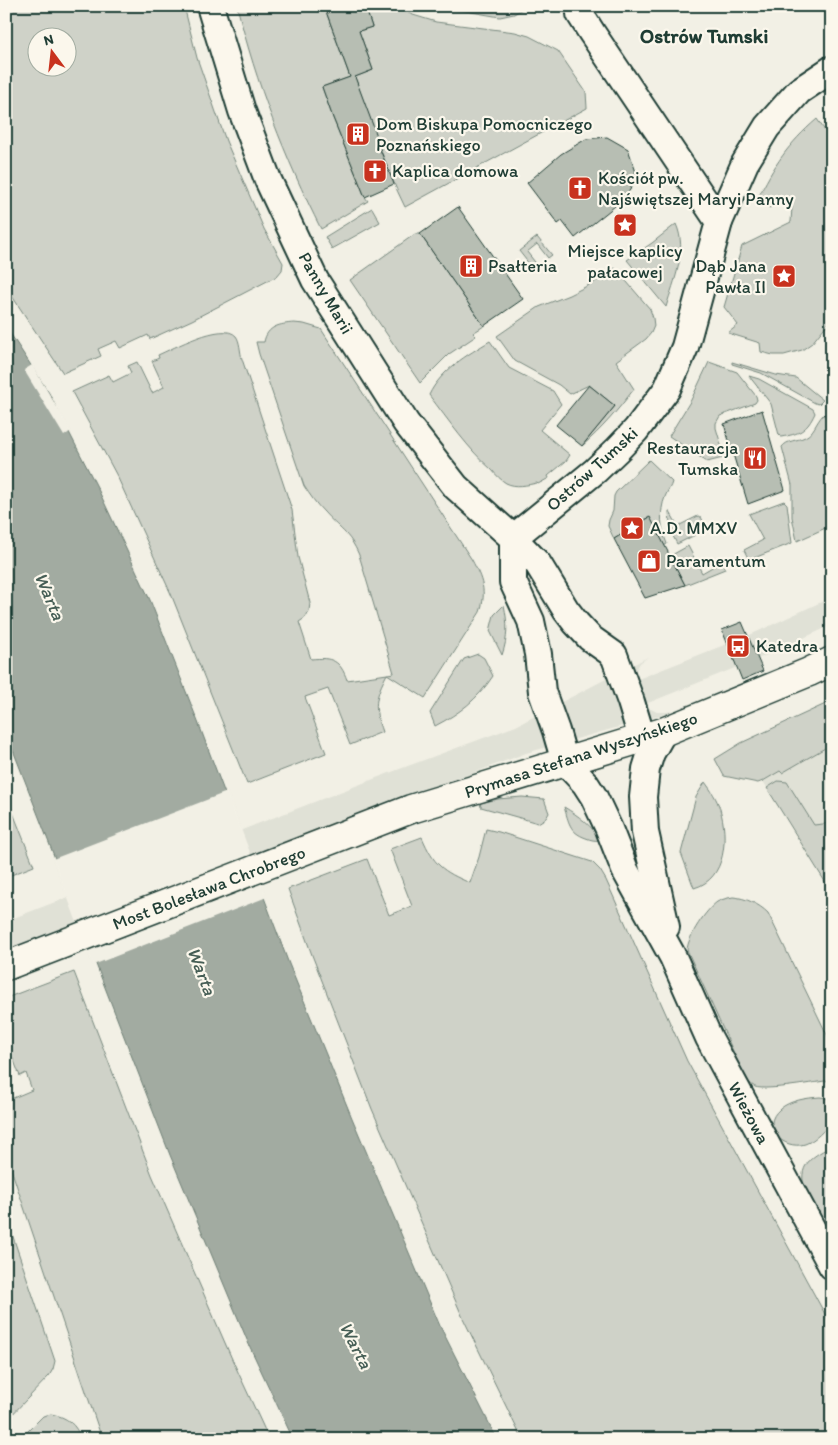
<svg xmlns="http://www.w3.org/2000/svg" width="838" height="1445" font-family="Itim,sans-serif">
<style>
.built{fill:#e0e1d6}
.green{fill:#cfd2c8;stroke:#77887e;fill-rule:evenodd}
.water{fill:#a2aba1;stroke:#6e7f75}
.pier{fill:#f2f0e5}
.building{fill:#b7beb3;stroke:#1f3d34}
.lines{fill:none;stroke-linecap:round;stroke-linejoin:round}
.street-casing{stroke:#1f3d34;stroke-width:30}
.secondary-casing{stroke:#1f3d34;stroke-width:31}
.street{stroke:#fbf7ec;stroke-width:26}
.secondary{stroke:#fbf7ec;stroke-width:28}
.labels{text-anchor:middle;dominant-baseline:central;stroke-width:4.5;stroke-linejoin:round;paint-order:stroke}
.poi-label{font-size:18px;fill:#1f3d34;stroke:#fbf7ec;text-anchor:start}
.street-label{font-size:18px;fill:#1f3d34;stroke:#fbf7ec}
.water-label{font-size:19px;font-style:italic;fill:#465e55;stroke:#fbf7ec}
.quarter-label{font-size:20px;font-weight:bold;fill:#1f3d34;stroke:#fbf7ec}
</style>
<rect width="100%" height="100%" fill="#f2f0e5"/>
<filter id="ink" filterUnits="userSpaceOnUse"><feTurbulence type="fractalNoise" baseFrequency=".02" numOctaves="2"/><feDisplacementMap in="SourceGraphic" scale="10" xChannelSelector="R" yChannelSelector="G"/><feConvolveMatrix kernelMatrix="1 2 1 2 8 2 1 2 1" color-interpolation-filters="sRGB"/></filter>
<g filter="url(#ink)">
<g class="built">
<polygon points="832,597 832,625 762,657 643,705 657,712 666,712 676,711 526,753 6,952 6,921 397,770 516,726 648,657 640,663 635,672 633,681 752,634"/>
<polygon points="832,740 832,893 763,781"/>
</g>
<g class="green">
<path d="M6,6H184L197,58L226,141L264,229L283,263L282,270L277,276L192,320L150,339L148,335L120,348L116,341L98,349L101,356L63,373L6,287ZM38,38H68V68H38Z"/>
<path d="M237,6H324L350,77L322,87L333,118L365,197L368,201L321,229C285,158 256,83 237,6Z"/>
<path d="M365,6H393L413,15L436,22L515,32L529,36L558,51L586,92L587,108L405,207C384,165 371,121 355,77L373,70L359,31L372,27Z"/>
<polygon points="437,6 527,6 514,14 500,17"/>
<path d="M817,119L832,141V318L812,343L802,350L784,355H773L761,352L760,343L728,333L738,325L724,307L742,246L791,222L792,207L776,201L770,208L757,200C774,165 788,144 817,119Z"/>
<polygon points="372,208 380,222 332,249 325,237"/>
<path d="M676,224C688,251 674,280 666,307L627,260L652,243Z"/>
<polygon points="415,234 420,234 484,326 473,333 476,336 449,354 420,383 350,280"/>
<polygon points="537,237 552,255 548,258 537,244 527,252 538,266 534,270 519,251"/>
<path d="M615,268L650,309L653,318L654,326L651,333L646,339L616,361L634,389C618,410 602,429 582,446L615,406L589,385L570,394L559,385L515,361L497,336L539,307L569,295L593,283Z"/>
<path d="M294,323L304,324L321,329L472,560C482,579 487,591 480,612L425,698L387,674C375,697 373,707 382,732L350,745L328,689L305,697L326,753L247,784L171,594L117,476L72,392L109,375L113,382L131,373L128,366L137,362L152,393L164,387L152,361L159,358L158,355C172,349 223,321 236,336C240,341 240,352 242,359L292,510L298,557L310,603L309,611L305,618L299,622L311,659C332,657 340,660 347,680L394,673L359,555C349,532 339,529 324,512C316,504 310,495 304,486L259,354L256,342H264C267,326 280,324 294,323Z"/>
<path d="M490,341L509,368L553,391L561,404L540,430L570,455L566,461L548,476L549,478L538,484L537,483C527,485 516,488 506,483C501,480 496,475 492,470C468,449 449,421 429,395C441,370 467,355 490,341Z"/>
<polygon points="709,362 737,372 756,396 757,400 755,403 720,416 716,423 716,428 724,455 723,458 707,462 669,436 691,400"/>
<polygon points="732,362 776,375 796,378 823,400 819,404 815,403 761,373 732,364"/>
<path d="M749,376L759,379L813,409L815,413C807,431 799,434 781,437L779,435L771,404Z"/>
<path d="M823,415L832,419V444L829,449L832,450V525L797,541L792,517V485L782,447C787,440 797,441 805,437C814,433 816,422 823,415Z"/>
<path d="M649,460L672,482C671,487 667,491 665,497C659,512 661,529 667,544L664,546L649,517L614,539L608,526L609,520L613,511L614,496L616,492Z"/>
<polygon points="784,501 787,504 792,543 749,560 744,550 763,540 749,514"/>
<polygon points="669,512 670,512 678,526 698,516 701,517 707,529 677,544 671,532"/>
<polygon points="688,546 702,573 721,562 725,569 685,585 670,556"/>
<path d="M504,605C508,623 508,638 502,655L490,631L494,615Z"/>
<path d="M478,654L484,658L493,676C477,700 460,713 435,726L430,713L464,659Z"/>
<polygon points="832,701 832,744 782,773 780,771 763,781 758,783 724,776 715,759 741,743"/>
<polygon points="778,781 787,782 814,825 832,823 832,893 767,788"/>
<path d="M705,782C711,790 717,799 720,809C728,836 727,879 694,888L681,853L696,797Z"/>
<polygon points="6,795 34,866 6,877"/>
<polygon points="522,797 544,799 549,813 546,818 538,823 481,807 480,803 498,799"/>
<path d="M564,807C579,816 591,825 601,840C595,841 591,840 586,838C569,832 569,822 564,807Z"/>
<path d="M486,829L499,832L592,862L600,870L606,880L687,1061L832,1327V1439H522L463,1318L372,1109L312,955L288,889L367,859L389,915L412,906L390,849L422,837C434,865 442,871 470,883L479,857Z"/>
<path d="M733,897C746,898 759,904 768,913L832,1045V1080C816,1082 767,1091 755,1087C750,1084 747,1080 744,1075L687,950C688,936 706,910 717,902C722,899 728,898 733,897Z"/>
<polygon points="74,972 152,1175 232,1359 269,1439 102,1439 6,1154 6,1101 32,1090 26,1073 20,1076 6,1041 6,998"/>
<path d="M820,1097L832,1099V1122C824,1130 816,1140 805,1144C783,1151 759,1126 780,1109C790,1100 807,1098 820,1097Z"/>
<path d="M832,1146V1237L804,1186C798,1163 815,1155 832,1146Z"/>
<polygon points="6,1216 55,1361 53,1369 49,1376 6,1421"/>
<path d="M51,1414C67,1417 76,1424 81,1439H20L43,1416Z"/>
</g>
<polygon class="water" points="6,327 49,393 97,487 150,600 198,722 289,964 352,1118 440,1326 497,1439 293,1439 250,1347 170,1155 6,732"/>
<g class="pier">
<polygon points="32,365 71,431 64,436 24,370"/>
<polygon points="227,792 267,897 93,965 53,859"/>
</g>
<g class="building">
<polygon points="324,6 365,6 372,27 359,31 373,70 355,77 377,136 375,137 394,184 365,197 333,118 322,87 350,77"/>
<polygon points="607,137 628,149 636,172 630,190 615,206 575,238 562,221 558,224 527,183 561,154 586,139"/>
<polygon points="458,207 523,299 484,326 420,234"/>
<polygon points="589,385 615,406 582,446 556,425"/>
<polygon points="762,410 785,490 748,504 724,424"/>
<polygon points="650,517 685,585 645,598 614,539"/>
<polygon points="742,622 763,671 742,680 722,630"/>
</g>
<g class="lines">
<g class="street-casing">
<g id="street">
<polyline points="210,6 242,111 268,180 315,280 406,423 456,487 513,538 538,564 566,610 576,623 590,638 614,655 631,702 642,738"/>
<polyline points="580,6 580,14 592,33 719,222"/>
<polyline points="513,538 513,582 531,621 538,654 542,692 556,731 565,762 585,783 594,797 609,829 625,870 673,957 709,1038 832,1266"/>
<polyline points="513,538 595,471 618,449 636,430 667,389 685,347 719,222 745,163 767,127 799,91 832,69"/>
<polyline points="663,732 651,753 646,769 643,797 645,832 666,927"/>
</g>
</g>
<g class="secondary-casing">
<polyline id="secondary" points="6,966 411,809 663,732 809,672 832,661"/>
</g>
<use href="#street" class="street"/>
<use href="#secondary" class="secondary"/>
</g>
</g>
<defs>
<g id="building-square" transform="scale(1.25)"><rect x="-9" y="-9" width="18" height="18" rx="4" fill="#c8321e" stroke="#fbf7ec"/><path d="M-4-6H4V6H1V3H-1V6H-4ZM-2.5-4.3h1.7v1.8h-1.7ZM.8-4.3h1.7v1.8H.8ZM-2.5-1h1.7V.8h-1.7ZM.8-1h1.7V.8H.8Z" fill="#fff"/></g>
<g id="church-square" transform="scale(1.25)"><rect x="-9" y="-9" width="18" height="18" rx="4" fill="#c8321e" stroke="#fbf7ec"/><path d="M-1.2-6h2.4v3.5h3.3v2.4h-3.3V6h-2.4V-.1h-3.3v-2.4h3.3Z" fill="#fff"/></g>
<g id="sight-square" transform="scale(1.25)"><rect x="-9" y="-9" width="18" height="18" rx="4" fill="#c8321e" stroke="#fbf7ec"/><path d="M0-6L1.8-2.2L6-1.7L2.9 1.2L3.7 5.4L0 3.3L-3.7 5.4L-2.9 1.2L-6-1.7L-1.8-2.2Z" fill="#fff"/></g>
<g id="restaurant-square" transform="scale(1.25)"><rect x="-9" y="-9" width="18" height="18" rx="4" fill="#c8321e" stroke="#fbf7ec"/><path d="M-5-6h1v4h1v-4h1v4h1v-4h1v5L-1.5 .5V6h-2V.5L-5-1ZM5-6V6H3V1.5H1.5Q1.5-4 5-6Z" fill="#fff"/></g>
<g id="shop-square" transform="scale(1.25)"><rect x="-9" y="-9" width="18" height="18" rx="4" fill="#c8321e" stroke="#fbf7ec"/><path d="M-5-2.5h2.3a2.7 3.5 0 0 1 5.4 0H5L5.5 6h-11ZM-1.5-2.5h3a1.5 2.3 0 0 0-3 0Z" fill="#fff"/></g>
<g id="bus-square" transform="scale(1.25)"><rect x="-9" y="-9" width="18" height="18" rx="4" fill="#c8321e" stroke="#fbf7ec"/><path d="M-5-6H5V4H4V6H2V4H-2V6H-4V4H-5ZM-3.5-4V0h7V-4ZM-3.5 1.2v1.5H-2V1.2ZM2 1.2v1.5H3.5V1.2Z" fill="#fff"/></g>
</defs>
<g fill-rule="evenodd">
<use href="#building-square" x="358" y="134"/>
<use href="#church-square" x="375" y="171"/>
<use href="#church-square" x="580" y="188"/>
<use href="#sight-square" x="625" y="225"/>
<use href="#building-square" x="471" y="266"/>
<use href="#sight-square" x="784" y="276"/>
<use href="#restaurant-square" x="755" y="458"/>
<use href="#sight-square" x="632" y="528"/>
<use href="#shop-square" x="649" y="561"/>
<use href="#bus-square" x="738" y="646"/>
</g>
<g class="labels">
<g class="poi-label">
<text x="376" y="124">Dom Biskupa Pomocniczego<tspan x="376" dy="21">Poznańskiego</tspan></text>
<text x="392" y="171">Kaplica domowa</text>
<text x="598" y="178">Kościół pw.<tspan x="598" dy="21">Najświętszej Maryi Panny</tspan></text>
<text x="625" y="251" text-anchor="middle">Miejsce kaplicy<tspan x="625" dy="21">pałacowej</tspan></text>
<text x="488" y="266">Psałteria</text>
<text x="766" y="266" text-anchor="end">Dąb Jana<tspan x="766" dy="21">Pawła II</tspan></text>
<text x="738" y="448" text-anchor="end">Restauracja<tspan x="738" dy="21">Tumska</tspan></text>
<text x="650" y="528">A.D. MMXV</text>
<text x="666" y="561">Paramentum</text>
<text x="756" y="646">Katedra</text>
</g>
<g class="street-label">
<text transform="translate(326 293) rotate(60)">Panny Marii</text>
<text transform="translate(592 469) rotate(-42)">Ostrów Tumski</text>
<text transform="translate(581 755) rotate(-18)">Prymasa Stefana Wyszyńskiego</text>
<text transform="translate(209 888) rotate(-21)">Most Bolesława Chrobrego</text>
<text transform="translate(749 1113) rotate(62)">Wieżowa</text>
</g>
<g class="water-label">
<text transform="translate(50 596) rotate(67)">Warta</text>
<text transform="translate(202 971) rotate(69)">Warta</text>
<text transform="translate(356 1345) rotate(63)">Warta</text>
</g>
<g class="quarter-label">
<text x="704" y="36">Ostrów Tumski</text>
</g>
</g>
<rect width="838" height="1445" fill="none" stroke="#fbf7ec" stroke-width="25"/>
<rect x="12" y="12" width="813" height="1420" fill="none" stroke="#1f3d34" stroke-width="2" filter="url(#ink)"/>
<g transform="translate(52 52) rotate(345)"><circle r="24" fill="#fbf7ec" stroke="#a3ada2"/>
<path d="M0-4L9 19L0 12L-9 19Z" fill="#c8321e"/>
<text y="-8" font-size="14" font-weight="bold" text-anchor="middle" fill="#1f3d34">N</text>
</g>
</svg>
